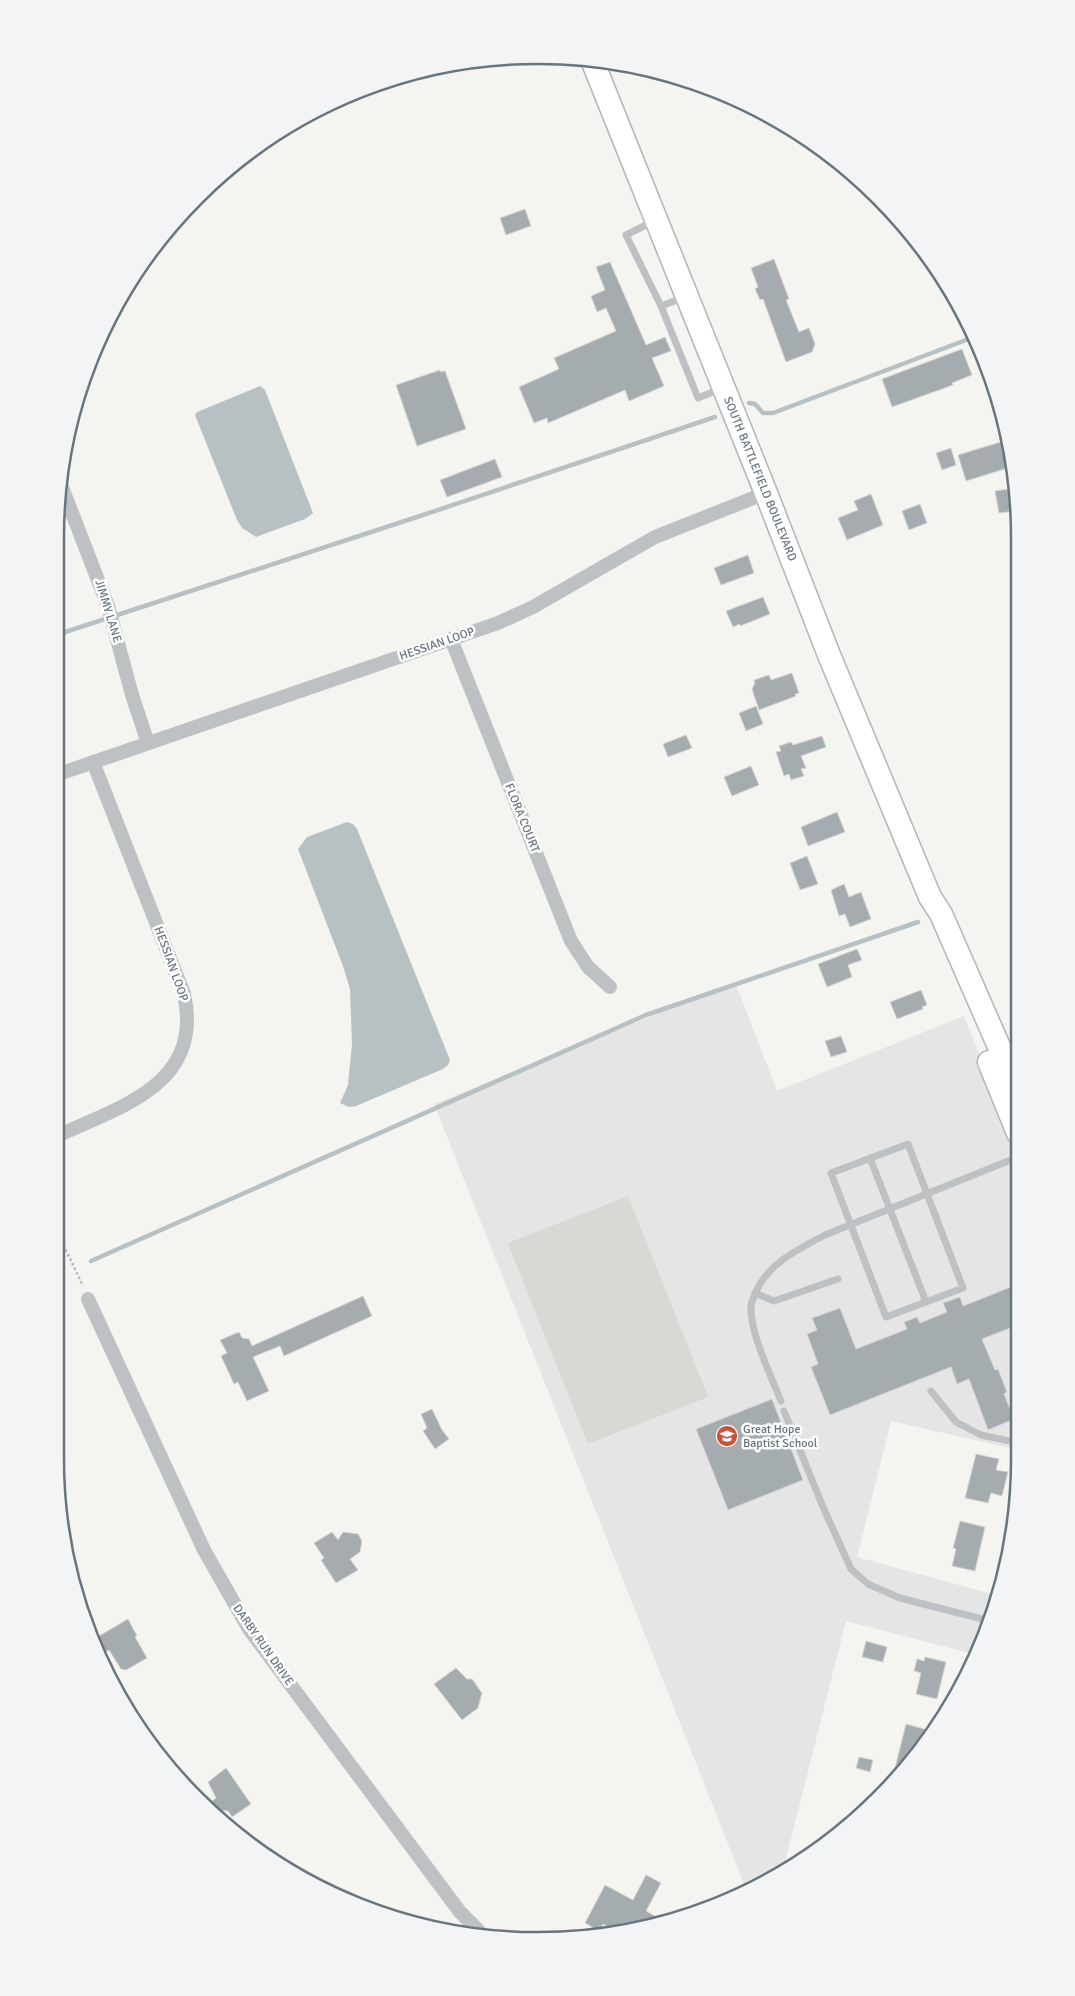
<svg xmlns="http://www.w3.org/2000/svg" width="1075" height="1996" font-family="Signika,sans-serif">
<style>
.built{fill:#e4e5e4}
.green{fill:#d6dad2}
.water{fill:#b7c1c4}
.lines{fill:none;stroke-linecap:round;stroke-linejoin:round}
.stream{stroke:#b7c1c4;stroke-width:4.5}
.building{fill:#a5acb0;stroke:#d5d5d3}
.primary-casing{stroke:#b1b5b8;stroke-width:25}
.path{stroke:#b7babc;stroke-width:2.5;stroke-dasharray:2.5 2.5;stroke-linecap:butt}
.lane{stroke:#bdc1c4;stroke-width:7}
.street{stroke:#bdc1c4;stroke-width:14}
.primary{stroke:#fff;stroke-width:22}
.labels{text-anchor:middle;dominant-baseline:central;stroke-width:5;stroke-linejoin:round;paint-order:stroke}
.street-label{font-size:12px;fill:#66757e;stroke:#fff}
.poi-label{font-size:12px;fill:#66757e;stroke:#fff;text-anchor:start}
.rim{fill:none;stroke:#66757e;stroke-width:2.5}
</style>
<rect width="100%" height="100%" fill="#f4f4f1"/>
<polygon class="built" points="735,982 777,1091 964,1016 1018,1152 1019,1450 891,1421 857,1557 999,1596 977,1655 846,1621 784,1866 746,1889 434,1104"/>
<polygon class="green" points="628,1196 708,1397 588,1444 508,1243"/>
<g class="water">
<polygon points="260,386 265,390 313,513 305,519 256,537 242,528 237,520 195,415 197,412"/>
<polygon points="347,822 353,824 357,829 450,1060 448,1065 443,1069 356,1106 349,1107 340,1103 348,1085 352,1044 350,989 343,966 298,849 307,837"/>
</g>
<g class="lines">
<g class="stream">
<polyline points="749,403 755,404 763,413 773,413 974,337"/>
<polyline points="56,635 417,517 715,417"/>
<polyline points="91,1261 646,1015 918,922"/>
</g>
</g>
<g class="building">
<polygon points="525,209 531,226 506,235 500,218"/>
<polygon points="774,259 789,299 786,300 799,332 809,328 815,344 812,352 786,362 763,299 760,300 755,289 758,287 751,268"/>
<polygon points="610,262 646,345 665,337 671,351 652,358 664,386 629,401 625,390 548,423 547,418 534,423 519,387 559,369 554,358 616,331 606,308 597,312 591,296 605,290 596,267"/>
<polygon points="962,349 972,375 952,383 953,385 892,407 882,379"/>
<polygon points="440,370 440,372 445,371 466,429 417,446 396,385"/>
<polygon points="1007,440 1014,466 966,481 958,455"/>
<polygon points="951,448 956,465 942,470 936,453"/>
<polygon points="495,459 502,477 447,497 440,480"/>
<polygon points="1016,488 1016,511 999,513 995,491"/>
<polygon points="871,494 883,525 847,540 838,518 858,510 854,501"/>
<polygon points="920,504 927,523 909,530 902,511"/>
<polygon points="748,555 754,573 721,585 714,568"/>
<polygon points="763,597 770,614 740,626 740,624 733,627 726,611"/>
<polygon points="792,673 799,693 795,694 796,696 759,710 752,689 755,683 754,680 769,675 771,680"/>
<polygon points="756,706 763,724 746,731 739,713"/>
<polygon points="686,735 692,748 668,757 663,744"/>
<polygon points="822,736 826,747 801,756 806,768 801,769 804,776 791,780 789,774 784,776 776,752 781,751 779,746 791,742 793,745"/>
<polygon points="751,766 759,785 732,796 724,777"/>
<polygon points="837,812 845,832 808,846 801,827"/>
<polygon points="807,856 818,884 800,890 790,863"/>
<polygon points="844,884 849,897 861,892 871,919 850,927 845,914 839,916 831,890"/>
<polygon points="857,949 862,960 848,965 852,977 827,987 818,964"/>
<polygon points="921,990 927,1005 922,1007 923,1009 897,1019 890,1002"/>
<polygon points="841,1036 847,1052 831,1057 825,1041"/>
<polygon points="1011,1287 1018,1305 1018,1325 982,1339 995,1370 998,1369 1007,1392 1004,1394 1014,1419 988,1430 969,1379 957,1384 951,1367 830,1415 811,1367 818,1364 807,1334 817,1330 812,1318 840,1308 856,1349 907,1329 904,1322 917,1317 920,1323 947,1312 943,1303 960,1297 963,1306"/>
<polygon points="363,1296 372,1316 284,1356 280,1346 253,1357 269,1391 247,1401 238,1382 234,1384 221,1356 227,1353 220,1340 239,1332 242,1338 249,1339 252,1346"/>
<polygon points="772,1399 803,1480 728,1510 696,1429"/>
<polygon points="432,1409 442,1430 449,1439 435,1449 423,1431 427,1428 421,1414"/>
<polygon points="976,1454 999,1459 996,1470 1008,1472 1002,1496 991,1493 988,1503 965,1498"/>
<polygon points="960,1521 985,1527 975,1571 952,1566 956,1549 953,1548"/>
<polygon points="332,1532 338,1540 343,1532 358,1534 362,1541 360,1552 350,1559 358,1570 336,1583 321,1560 324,1558 314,1543"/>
<polygon points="128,1619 137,1636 135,1637 147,1658 126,1670 121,1669 109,1650 102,1654 94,1639"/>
<polygon points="866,1641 887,1647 883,1662 862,1657"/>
<polygon points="925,1657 946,1662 937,1699 916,1694 921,1673 914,1671 917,1659 924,1661"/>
<polygon points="456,1668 467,1679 472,1679 482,1693 478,1708 462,1720 434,1684"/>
<polygon points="906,1724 928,1730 920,1752 891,1784"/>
<polygon points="859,1757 873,1760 870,1772 856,1768"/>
<polygon points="226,1768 251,1804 232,1817 228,1811 216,1810 209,1803 216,1798 208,1782"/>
<polygon points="646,1875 661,1883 646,1911 660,1919 614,1930 603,1924 599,1931 585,1923 605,1885 633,1900"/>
</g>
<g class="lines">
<g class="primary-casing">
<g id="primary">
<polyline points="592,60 766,493 829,655 930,897 941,914 1018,1090"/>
<polyline points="989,1062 1018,1133"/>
</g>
</g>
<polyline class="path" points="55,1227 83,1286"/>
<g class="lane">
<polyline points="654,221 626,235 661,306"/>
<polyline points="685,297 661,306 698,398 720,389"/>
<polygon points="908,1144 963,1288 886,1317 831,1173"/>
<polyline points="870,1158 926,1302"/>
<polyline points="755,1293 774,1301 838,1279"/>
<polyline points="931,1391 956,1422 981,1435 1019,1443"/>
<path d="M781,1401C771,1376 750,1333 751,1307C751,1302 754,1297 756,1292C768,1263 799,1249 825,1235L1018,1157"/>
<polyline points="784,1411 823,1507 851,1569 868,1584 900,1598 990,1621"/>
</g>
<g class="street">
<polyline points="60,482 108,606 132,695 148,743"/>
<polyline points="451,639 571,941 588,967 610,987"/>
<polyline points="56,775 498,623 533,607 655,537 766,493"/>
<path d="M55,1137C121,1106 204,1085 184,994L93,762"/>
<polyline points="88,1299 204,1550 249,1629 460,1912 479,1931"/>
</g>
<use href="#primary" class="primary"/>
</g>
<defs>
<g id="school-disc" transform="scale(1.125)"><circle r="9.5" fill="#cd5138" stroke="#fff"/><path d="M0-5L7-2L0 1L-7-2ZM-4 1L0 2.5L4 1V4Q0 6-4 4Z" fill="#fff"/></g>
</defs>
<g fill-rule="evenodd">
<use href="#school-disc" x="727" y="1436"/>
</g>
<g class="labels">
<g class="street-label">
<text transform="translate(760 479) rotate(68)">SOUTH BATTLEFIELD BOULEVARD</text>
<text transform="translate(108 611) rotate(73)">JIMMY LANE</text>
<text transform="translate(437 644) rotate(-19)">HESSIAN LOOP</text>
<text transform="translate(522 818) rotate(68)">FLORA COURT</text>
<text transform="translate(171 964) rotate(70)">HESSIAN LOOP</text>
<text transform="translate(263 1645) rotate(55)">DARBY RUN DRIVE</text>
</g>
<g class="poi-label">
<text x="743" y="1429">Great Hope<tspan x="743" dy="14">Baptist School</tspan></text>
</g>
</g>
<path d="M0 0H1075V1996H0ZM537 64H538A473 473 0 0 1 1011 537V1459A473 473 0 0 1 538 1932H537A473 473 0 0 1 64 1459V537A473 473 0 0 1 537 64Z" fill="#f3f4f5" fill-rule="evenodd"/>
<path class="rim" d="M537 64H538A473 473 0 0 1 1011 537V1459A473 473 0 0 1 538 1932H537A473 473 0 0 1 64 1459V537A473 473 0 0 1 537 64Z"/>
</svg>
